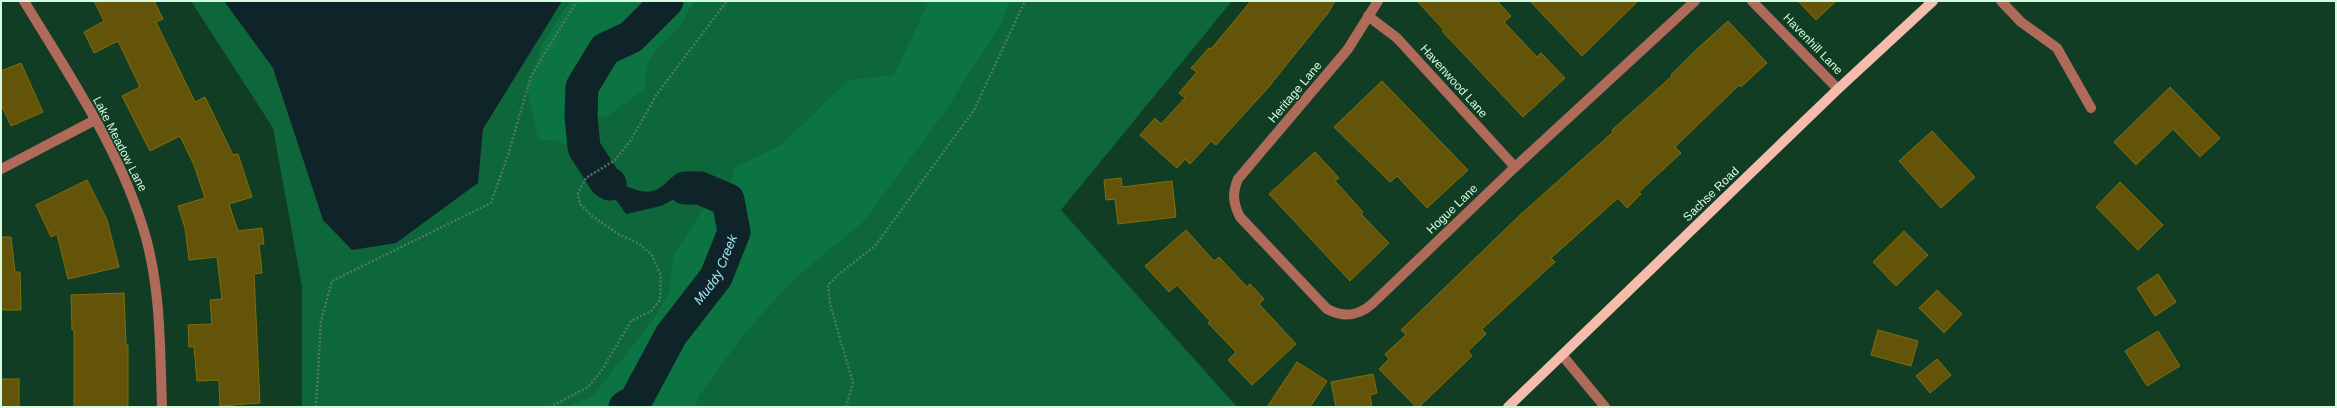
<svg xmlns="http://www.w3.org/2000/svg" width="2337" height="408" font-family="Arial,sans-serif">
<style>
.green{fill:#0d673b}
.forest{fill:#0c7342}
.water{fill:#0e2429}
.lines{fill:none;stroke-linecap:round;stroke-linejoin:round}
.river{stroke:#0e2429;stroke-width:33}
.building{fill:#64540a;stroke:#826d0b}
.path{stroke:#4f795f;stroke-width:2.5;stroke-dasharray:2 2;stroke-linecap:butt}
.minor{stroke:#af6a59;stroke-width:10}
.major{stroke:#f5bcac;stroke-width:10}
.labels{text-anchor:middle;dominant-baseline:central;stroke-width:3.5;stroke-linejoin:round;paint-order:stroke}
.street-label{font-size:12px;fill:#d5fce1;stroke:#113d24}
.water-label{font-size:13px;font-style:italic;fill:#a4e7f7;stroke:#113d24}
</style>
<rect width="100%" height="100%" fill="#113d24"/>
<polygon class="green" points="191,1 1232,1 1061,210 1237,407 302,407 302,287 273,128"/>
<g class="forest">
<polygon points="570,1 694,1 680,26 658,47 648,62 644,90 607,116 594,120 580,151 558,141 538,139 527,88 543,43"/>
<polygon points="929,1 1010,1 1002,22 944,113 863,222 792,281 744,334 698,397 695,407 566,407 593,396 655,317 670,290 673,255 706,205 717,209 728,200 734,168 781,145 849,80 894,75"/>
</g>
<g class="water">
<polygon points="224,1 562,1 483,129 478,183 396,243 352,250 323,220 273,68"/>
<path d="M590,138C593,164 610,181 634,189C641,192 650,193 658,189C663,186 668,181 672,177L705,178L730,188L728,200L717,209L680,196L661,206L626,214L617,201L597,186L580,155Z"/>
</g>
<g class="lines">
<g class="river">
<polyline points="610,184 605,181 584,148 581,116 582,87 605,49 631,37 667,1"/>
<path id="s1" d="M625,407L635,402L671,335L716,277L734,232L728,200L700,188H685"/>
</g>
</g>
<g class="building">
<polygon points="94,1 154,1 163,19 156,22 195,102 205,97 233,155 238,154 252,197 229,204 238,231 262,228 264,244 259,244 262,273 254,274 260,403 220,406 219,380 197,381 194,347 189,347 188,325 212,324 210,300 222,299 217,257 189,260 185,228 178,206 205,198 194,165 180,136 150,151 122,96 140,87 118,41 94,53 84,32 104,21"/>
<polygon points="1251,1 1335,1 1328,13 1267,89 1216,145 1211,141 1190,164 1185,159 1177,168 1140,135 1155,118 1161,124 1185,98 1179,93 1197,72 1191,68 1209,48 1211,49"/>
<polygon points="1417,1 1497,1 1511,16 1504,22 1537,57 1541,53 1565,78 1523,117 1442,31 1444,30"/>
<polygon points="1530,1 1638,1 1582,56"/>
<polygon points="1798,1 1836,1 1816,20"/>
<polygon points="1728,21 1767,63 1741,87 1739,85 1675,147 1681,153 1639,192 1641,194 1627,208 1618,198 1551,258 1555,262 1482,329 1486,334 1468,351 1472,356 1419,407 1416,407 1379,369 1389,359 1385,354 1406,335 1401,330 1520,215 1613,132 1612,130 1672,76 1671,75 1696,50"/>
<polygon points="21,63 43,112 11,126 1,104 1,71"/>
<polygon points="1382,81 1468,170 1427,208 1397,176 1390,182 1334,127"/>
<polygon points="2170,87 2220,138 2200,157 2173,129 2136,165 2114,142"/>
<polygon points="1932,131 1975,177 1941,208 1899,161"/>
<polygon points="1315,152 1339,178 1335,181 1363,212 1361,214 1389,243 1350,281 1269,194"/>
<polygon points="1121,178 1122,187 1172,181 1176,217 1118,224 1115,199 1106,200 1104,180"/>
<polygon points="87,180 107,220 119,267 68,279 57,234 51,237 36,205"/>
<polygon points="2120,182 2163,225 2138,250 2096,207"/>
<polygon points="1186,230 1214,261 1219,257 1247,287 1250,284 1264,299 1259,304 1296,344 1252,385 1228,360 1236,352 1208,323 1210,321 1177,285 1169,292 1145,266"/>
<polygon points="1904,231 1928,255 1896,286 1873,262"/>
<polygon points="1,237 11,237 15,272 20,272 21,310 1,310"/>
<polygon points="2158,274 2176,302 2155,316 2137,288"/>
<polygon points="1937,290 1962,314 1944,333 1919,308"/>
<polygon points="124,293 126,345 128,345 128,407 74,407 74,330 72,330 71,295"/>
<polygon points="1878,330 1918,341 1911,366 1871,355"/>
<polygon points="2158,331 2180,366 2147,386 2125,351"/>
<polygon points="1937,359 1951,375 1930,393 1916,376"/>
<polygon points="1297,362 1327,381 1310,407 1267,407"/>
<polygon points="1373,374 1377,393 1370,395 1372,407 1336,407 1331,382"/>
<rect x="1" y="379" width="18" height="28"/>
</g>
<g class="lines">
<g class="path">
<polyline points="316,407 321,321 332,281 491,203 508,155 531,76 577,1"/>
<polyline points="550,407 588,387 602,370 631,321 651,311 660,300 661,276 652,255 638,243 620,235 592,216 580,204 578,193 586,178 615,160 631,140 657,94 727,1"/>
<polyline points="846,407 853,383 830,304 828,285 839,274 875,246 974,110 1025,1"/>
</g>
<g class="minor">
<path d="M24,1C70,77 122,152 146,238C161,293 160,351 162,407"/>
<path d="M1378,1L1348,49L1238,179C1232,193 1233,203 1240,217L1327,309C1344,318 1358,316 1372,304L1515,167L1695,1"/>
<polyline points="1752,1 1838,89"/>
<polyline points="2001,1 2021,22 2057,48 2091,108"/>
<polyline points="1368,16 1397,38 1515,167"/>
<polyline points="1,169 95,120"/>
<polyline points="1562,355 1605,407"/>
</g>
<polyline class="major" points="1508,407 1838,89 1933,1"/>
</g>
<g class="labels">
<g class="street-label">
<text transform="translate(1813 44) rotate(46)">Havenhill Lane</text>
<text transform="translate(1454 81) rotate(48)">Havenwood Lane</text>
<text transform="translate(1295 92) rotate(-50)">Heritage Lane</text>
<text transform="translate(120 144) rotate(63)">Lake Meadow Lane</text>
<text transform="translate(1711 194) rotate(-44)">Sachse Road</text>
<text transform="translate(1452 209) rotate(-44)">Hogue Lane</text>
</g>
<g class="water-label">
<text stroke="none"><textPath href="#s1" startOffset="167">Muddy Creek</textPath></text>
</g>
</g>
<rect width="2337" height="408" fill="none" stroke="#d5fce1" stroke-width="4"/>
</svg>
